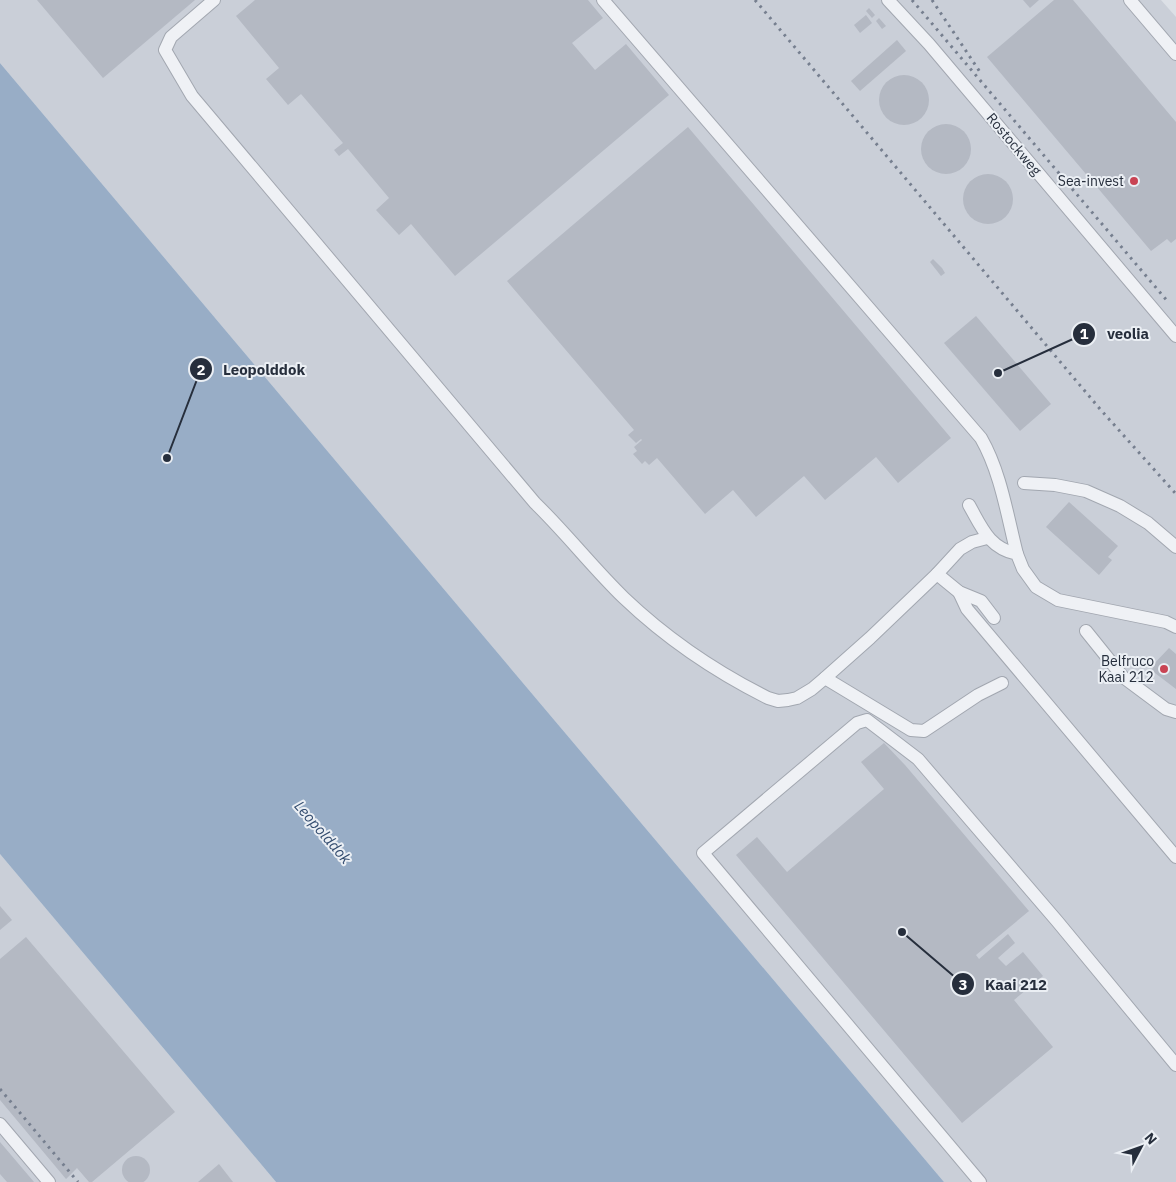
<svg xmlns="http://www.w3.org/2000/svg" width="1176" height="1182" font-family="'IBM Plex Sans',sans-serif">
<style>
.built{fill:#cacfd8}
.water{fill:#98adc6}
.building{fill:#b4b9c3}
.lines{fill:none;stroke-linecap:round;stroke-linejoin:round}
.minor-casing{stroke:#a2a7b0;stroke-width:14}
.minor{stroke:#eff1f5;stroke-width:12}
.rail{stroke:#767f8f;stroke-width:3;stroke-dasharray:2.5 5;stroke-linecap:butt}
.poi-dot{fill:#c94353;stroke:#ebeff4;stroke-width:2}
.labels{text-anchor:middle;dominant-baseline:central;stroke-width:4;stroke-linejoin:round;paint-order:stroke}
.street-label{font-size:14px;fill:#262e3c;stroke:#ebeff4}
.poi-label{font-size:14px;fill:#262e3c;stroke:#ebeff4;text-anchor:end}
.water-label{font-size:15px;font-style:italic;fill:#324b6e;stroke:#ebeff4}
.leader{fill:none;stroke:#262e3c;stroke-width:2}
.callout-dot{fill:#262e3c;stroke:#ebeff4;stroke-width:2}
.mark-label{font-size:15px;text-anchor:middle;font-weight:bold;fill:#fff}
.callout-label{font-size:15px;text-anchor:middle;font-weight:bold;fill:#262e3c;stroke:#ebeff4;stroke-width:4;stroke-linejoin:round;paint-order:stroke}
</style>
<rect width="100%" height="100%" fill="#dce0e6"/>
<g class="built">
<polygon points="0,0 1161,0 1176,17 1176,1182 944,1182 0,63"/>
<polygon points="0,854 276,1182 0,1182"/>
</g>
<polygon class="water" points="0,63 944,1182 276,1182 0,854"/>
<g class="building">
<polygon points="37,0 195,0 103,78"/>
<polygon points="255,0 588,0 603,18 572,43 595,70 626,44 669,95 455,276 411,224 399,235 376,210 389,198 348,149 339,156 334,150 343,143 301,94 288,105 266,79 279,68 236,16"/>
<polygon points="1023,0 1039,0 1030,8"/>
<polygon points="1054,0 1073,0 1176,122 1176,239 1171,243 1167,239 1151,251 987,57"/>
<polygon points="869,8 875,15 872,18 866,11"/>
<polygon points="866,15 872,23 860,33 854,25"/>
<polygon points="879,18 886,26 882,29 876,21"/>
<polygon points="897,40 906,51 860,91 851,81"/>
<circle cx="904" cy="100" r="25"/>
<circle cx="946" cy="149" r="25"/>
<polygon points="688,127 951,438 898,483 876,457 825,500 804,476 756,517 733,490 705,514 657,458 649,465 645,461 642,464 633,454 637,451 634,447 642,440 641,439 636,443 628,435 634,430 507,281"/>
<circle cx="988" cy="199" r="25"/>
<polygon points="933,259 942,268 945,273 941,276 930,262"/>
<polygon points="976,316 1051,404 1020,431 944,343"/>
<polygon points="1069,502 1118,546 1108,557 1112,560 1099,575 1046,527"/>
<polygon points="1169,648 1176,654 1176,689 1151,670 1153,668 1152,666"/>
<polygon points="884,743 905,765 1029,911 976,955 979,959 1008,934 1015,943 998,958 1006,966 1023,952 1043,976 1014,1000 1053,1047 962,1123 736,855 757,837 787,872 884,789 861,762"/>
<polygon points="0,906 12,920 0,930"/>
<polygon points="26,937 175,1112 92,1182 89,1182 77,1168 66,1179 0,1100 0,959"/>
<polygon points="0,1142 34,1182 7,1182 0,1174"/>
<circle cx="136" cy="1170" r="14"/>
<polygon points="219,1164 233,1182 198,1182"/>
</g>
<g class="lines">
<g class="minor-casing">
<g id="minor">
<path d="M214,0L171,37L165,50L192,96L535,503C566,533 593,568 624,598C666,638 716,672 768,698L778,701L788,700L797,698L812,689L825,678L870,638L937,574L960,549L972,542L987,538"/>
<path d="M603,0L981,438C1001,473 1007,515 1017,554"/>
<polyline points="888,0 929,44 1176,336"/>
<polyline points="1130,0 1176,54"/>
<polyline points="1024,483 1055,485 1086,491 1120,506 1148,523 1176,547"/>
<path d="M969,505C982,528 989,548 1017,554L1023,569L1036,587L1058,600L1166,622L1176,627"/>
<polyline points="937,574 959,592 981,601 994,618"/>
<polyline points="959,592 967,609 1176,857"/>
<polyline points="1086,631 1123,677 1166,709 1176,712"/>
<polyline points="825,678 911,730 924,731 978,695 1002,683"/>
<polyline points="0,1124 49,1182"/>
<polyline points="980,1182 703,853 857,723 867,720 918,759 1057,921 1176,1065"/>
</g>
</g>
<use href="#minor" class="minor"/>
<g class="rail">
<polyline points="755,0 1100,409 1176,494"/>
<polyline points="912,0 1169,303"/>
<polyline points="932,0 980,72"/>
<polyline points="0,1089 78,1182"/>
</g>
</g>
<g class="poi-dot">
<circle cx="1134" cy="181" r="5"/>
<circle cx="1164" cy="669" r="5"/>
</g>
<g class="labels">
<g class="street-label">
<text transform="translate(1014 144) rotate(50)">Rostockweg</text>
</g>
<g class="poi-label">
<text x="1124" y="181">Sea-invest</text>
<text x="1154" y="661">Belfruco<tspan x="1154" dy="16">Kaai 212</tspan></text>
</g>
<g class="water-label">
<text transform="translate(323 832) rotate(49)">Leopolddok</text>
</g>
</g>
<path class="leader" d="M998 373L1084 334M167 458L201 369M902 932L963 984"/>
<g class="callout-dot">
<circle cx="998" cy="373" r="5"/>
<circle cx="167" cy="458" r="5"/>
<circle cx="902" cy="932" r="5"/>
<circle cx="1084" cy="334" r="12"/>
<circle cx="201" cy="369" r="12"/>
<circle cx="963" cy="984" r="12"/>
</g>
<g class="mark-label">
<text x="1084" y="339">1</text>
<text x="201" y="375">2</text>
<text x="963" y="990">3</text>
</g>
<g class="callout-label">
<text x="1128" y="339">veolia</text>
<text x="264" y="375">Leopolddok</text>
<text x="1016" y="990">Kaai 212</text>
</g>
<g transform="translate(1141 1147) rotate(49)" stroke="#ebeff4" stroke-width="4" paint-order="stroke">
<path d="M0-4L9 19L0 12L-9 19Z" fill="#262e3c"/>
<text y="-8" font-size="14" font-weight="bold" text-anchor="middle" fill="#262e3c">N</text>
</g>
</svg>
